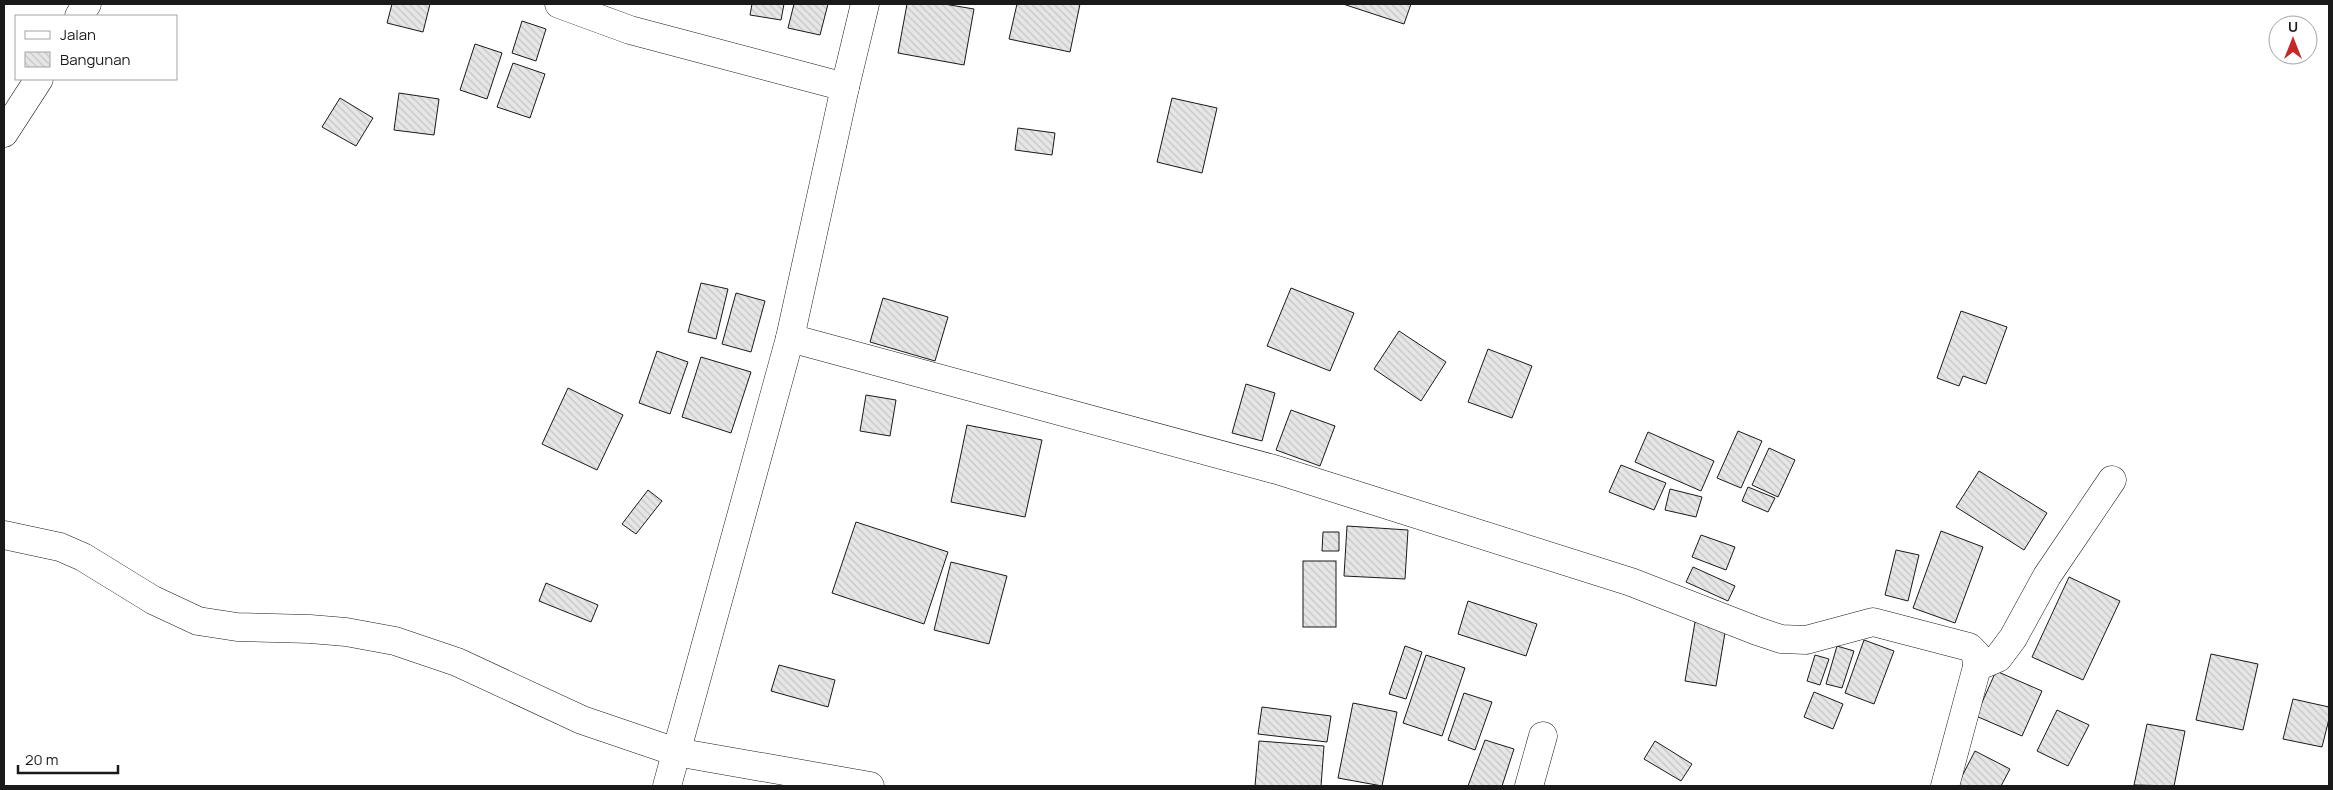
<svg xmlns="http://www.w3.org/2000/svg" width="2333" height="790" font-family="Manrope,sans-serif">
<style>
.building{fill:url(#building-back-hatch);stroke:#1a1a1a}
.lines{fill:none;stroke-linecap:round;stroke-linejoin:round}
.minor-casing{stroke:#1a1a1a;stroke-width:29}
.minor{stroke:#fff;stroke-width:28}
</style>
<defs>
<pattern id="building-back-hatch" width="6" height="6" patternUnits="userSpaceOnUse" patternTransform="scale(1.25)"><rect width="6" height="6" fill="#e6e6e6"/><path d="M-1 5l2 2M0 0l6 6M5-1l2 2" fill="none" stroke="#c5c5c5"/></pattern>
</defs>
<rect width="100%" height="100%" fill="#fff"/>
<g class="building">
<polygon points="392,4 430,4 423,32 387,23"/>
<polygon points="752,4 784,4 781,20 750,15"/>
<polygon points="794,4 828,4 820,35 788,28"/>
<polygon points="907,4 944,4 974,9 964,65 898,53"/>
<polygon points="1017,4 1080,4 1070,52 1009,39"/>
<polygon points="1343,4 1411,4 1404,24"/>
<polygon points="522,21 546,29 536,61 512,53"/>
<polygon points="475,44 502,53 487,99 460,90"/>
<polygon points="513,63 545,74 530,118 497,107"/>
<polygon points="399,93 439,99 434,135 394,130"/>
<polygon points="340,98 373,118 356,146 322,127"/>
<polygon points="1172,98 1217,108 1202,173 1157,162"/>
<polygon points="1018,128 1055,133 1052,155 1015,150"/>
<polygon points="701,283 728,289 716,339 688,332"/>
<polygon points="1291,288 1354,313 1330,371 1267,346"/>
<polygon points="736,293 765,301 751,352 722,344"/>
<polygon points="883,298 948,317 935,361 870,342"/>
<polygon points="1961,311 2007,327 1986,384 1963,376 1959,386 1937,378"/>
<polygon points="1399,331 1446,362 1421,401 1374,369"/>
<polygon points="1488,349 1532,366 1512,418 1468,402"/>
<polygon points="657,351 688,362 670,414 639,403"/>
<polygon points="701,357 751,372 731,433 682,417"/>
<polygon points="1246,384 1275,393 1262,441 1232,433"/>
<polygon points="568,388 623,415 597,470 542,444"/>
<polygon points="866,395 896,400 890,436 860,431"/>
<polygon points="1291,410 1335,426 1320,466 1276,450"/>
<polygon points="967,425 1042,440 1025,517 951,502"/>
<polygon points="1738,431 1762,441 1741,488 1717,478"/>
<polygon points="1648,432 1714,461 1701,491 1635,462"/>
<polygon points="1769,448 1795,460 1778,497 1752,485"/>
<polygon points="1621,465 1666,483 1654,510 1609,492"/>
<polygon points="1979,471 2047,513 2024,550 1956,507"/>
<polygon points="1748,487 1775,498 1768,512 1742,501"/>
<polygon points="1670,489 1702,497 1696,517 1665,510"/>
<polygon points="648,490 662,501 636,534 622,524"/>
<polygon points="856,522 948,552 924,624 832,593"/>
<polygon points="1347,526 1408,530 1405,579 1344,576"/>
<polygon points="1941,531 1983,547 1955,623 1913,608"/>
<polygon points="1323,532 1339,532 1339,551 1322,551"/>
<polygon points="1701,535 1735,547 1726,570 1692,557"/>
<polygon points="1896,550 1919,555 1908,601 1885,595"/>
<rect x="1303" y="561" width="33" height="66"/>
<polygon points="951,562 1007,576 989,644 934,630"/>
<polygon points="1693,567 1735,586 1728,601 1686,582"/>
<polygon points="2069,577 2120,601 2083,680 2032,657"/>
<polygon points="546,583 598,605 591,622 539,601"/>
<polygon points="1468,601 1537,624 1526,656 1458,634"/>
<polygon points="1695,622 1726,627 1716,686 1685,681"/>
<polygon points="1864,640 1894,651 1874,704 1845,693"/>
<polygon points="1405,646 1422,652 1406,699 1389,694"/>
<polygon points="1837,646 1854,651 1842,688 1826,684"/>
<polygon points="2211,654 2258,664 2243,730 2196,720"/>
<polygon points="1426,655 1465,668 1442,736 1403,723"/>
<polygon points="1815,655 1829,659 1820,685 1807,681"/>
<polygon points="779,665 835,680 828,707 771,691"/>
<polygon points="1996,671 2042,691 2022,736 1976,716"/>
<polygon points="1814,692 1843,704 1833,729 1804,717"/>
<polygon points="1464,693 1492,702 1475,750 1448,740"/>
<polygon points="2293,699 2329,707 2329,719 2322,747 2283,739"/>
<polygon points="1353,703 1397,712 1382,786 1338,778"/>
<polygon points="1262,707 1331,716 1327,742 1258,734"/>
<polygon points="2057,710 2089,725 2068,766 2037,751"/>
<polygon points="2147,724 2185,731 2174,786 2134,785"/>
<polygon points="1485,740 1514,749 1502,786 1468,786"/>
<polygon points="1259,741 1324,746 1321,786 1255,786"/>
<polygon points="1655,741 1692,764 1681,781 1644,759"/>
<polygon points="1975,751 2010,769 2001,786 1957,786"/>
</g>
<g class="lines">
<g class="minor-casing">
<g id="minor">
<polyline points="559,4 630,30 845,87"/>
<polyline points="79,16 87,4"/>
<polyline points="4,133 39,79"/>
<polyline points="790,338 1277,470 1631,582 1757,631 1781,639 1806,640 1873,622 1969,647 1976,654 1977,667 1945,786"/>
<polyline points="4,535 60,547 83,557 153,600 198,621 237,627 310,629 346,632 395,641 457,662 582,720 676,752 870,786"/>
<polyline points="1977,667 1998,658 2013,638 2047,576 2112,480"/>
<polyline points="667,786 790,338 845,87 865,4"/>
<polyline points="1529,786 1543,736"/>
</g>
</g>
<use href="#minor" class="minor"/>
</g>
<rect width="2333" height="790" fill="none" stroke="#1a1a1a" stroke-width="10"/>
<rect x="15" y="15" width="162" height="65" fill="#ffffff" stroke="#a3a3a3"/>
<rect x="25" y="31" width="25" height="8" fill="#ffffff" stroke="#a3a3a3"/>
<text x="60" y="40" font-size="15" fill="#1a1a1a">Jalan</text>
<rect x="25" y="52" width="25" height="15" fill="url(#building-back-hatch)" stroke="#a3a3a3"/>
<text x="60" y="65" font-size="15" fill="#1a1a1a">Bangunan</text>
<g transform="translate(2293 40)"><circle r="24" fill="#ffffff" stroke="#a3a3a3"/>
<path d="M0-4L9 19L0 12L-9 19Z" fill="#c62828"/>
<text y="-8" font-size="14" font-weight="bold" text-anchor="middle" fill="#1a1a1a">U</text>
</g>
<path d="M18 765v8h100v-8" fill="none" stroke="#1a1a1a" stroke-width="2.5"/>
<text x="25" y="765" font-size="15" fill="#1a1a1a" stroke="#ffffff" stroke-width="4" paint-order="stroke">20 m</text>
</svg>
